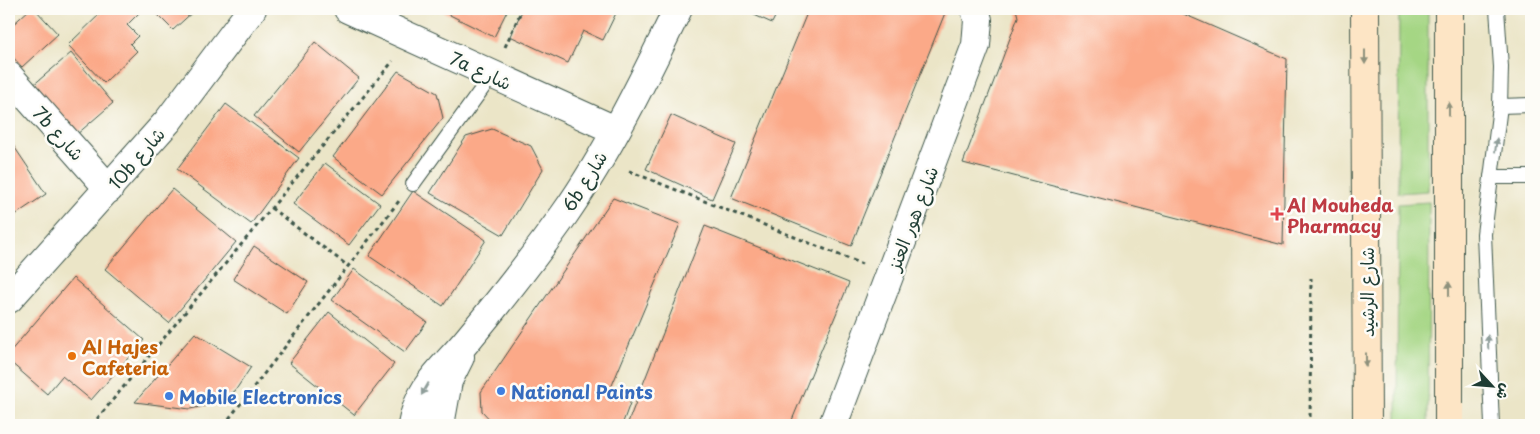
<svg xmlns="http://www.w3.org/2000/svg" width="1540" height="434" font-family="'Playpen Sans','Playpen Sans Arabic',sans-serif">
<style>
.green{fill:#a5d684;stroke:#628a5c}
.building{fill:#fba988}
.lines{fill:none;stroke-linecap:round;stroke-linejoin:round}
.lane-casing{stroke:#3e564a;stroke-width:16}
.street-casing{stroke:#3e564a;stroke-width:30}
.secondary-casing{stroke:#3e564a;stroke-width:30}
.path{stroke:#3e564a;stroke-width:3;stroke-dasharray:4 4;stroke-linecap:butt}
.lane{stroke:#fff;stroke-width:14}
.street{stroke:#fff;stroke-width:28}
.secondary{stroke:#fde5c5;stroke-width:28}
.oneway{fill:#8e917c}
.oneway2{fill:#8f9e9a}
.health-dot{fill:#e0444e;stroke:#fdfcf7;stroke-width:2}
.food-dot{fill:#e8710a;stroke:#fdfcf7;stroke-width:2}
.shop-dot{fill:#3f7fe0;stroke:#fdfcf7;stroke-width:2}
.labels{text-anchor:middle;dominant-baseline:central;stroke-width:5;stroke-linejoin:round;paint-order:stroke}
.street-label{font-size:18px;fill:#1f3d34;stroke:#fdfcf7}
.health-label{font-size:18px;font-weight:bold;fill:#be3a42;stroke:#fdfcf7;text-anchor:start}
.food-label{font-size:18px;font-weight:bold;fill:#c56008;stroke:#fdfcf7;text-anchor:start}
.shop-label{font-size:18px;font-weight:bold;fill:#366cbe;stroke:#fdfcf7;text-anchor:start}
</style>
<rect width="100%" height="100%" fill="#fdfcf7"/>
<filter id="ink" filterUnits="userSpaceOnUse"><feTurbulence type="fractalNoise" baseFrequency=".02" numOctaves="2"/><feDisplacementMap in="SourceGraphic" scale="10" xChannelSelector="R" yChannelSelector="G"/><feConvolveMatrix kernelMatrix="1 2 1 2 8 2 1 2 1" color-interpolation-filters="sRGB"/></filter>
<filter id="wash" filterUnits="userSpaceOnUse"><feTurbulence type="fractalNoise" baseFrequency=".0096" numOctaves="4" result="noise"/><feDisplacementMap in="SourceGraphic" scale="20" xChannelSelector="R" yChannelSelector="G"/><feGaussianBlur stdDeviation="1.12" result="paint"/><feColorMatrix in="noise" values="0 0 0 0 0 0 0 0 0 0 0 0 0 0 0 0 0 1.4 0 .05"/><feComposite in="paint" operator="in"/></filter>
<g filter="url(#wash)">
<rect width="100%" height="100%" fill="#ebe5c7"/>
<g class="green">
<polygon points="1399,9 1428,9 1428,191 1398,193"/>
<polygon points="1429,202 1428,425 1397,425 1398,204"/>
</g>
<g id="blocks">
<g class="building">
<polygon points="30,9 35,9 58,34 22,67 9,53 9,28"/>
<polygon points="105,9 135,9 139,13 127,25 138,36 130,44 137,51 104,83 68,45"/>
<polygon points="152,9 196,9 173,30"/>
<polygon points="438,9 508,9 494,37"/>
<polygon points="523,9 618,9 603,40 583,31 568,63 510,36"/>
<polygon points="741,9 779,9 772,23"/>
<polygon points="799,9 943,9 945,13 851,246 731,198 807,13"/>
<polygon points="1016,9 1172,9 1287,59 1283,245 963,163 1018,17"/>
<polygon points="315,42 359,78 299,152 254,116"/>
<polygon points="71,53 113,103 68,142 25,92"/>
<polygon points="398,71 437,93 443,118 382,194 333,157"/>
<polygon points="226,104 299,158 251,224 177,169"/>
<polygon points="671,115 736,144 712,199 646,169"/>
<polygon points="492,129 531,146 543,169 503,235 430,193 466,137"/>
<polygon points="9,139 46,194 9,219"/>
<polygon points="325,163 380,204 349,245 293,204"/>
<polygon points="172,189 236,242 169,323 105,269"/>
<polygon points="413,191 486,240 443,306 369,256"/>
<polygon points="613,198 680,224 610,390 633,395 622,425 495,425 482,411 481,392"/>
<polygon points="705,226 849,283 790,425 627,425"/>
<polygon points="254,246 308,282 287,314 233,279"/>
<polygon points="354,269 427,322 405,352 332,300"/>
<polygon points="73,278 144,340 91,400 62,376 47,394 9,361 9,353"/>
<polygon points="329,312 394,364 354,415 289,363"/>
<polygon points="195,333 251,367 235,391 205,406 190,409 135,402"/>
</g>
</g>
</g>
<g filter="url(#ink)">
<use href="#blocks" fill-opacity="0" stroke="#3e564a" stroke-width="1"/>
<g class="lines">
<g class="lane-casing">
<g id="lane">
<polyline points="1500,106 1531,105"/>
<polyline points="1491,177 1531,177"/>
<polyline points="413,184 492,75"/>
<polyline points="1492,425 1484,234 1500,106 1501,67 1497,9"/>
</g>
</g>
<g class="street-casing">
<g id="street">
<polyline points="348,9 615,130"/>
<polyline points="9,76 109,189"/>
<polyline points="9,299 168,121 252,9"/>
<path d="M412,425C420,383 444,369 469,338C502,298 534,257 564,215C609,151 644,79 678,9"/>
<polyline points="440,425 448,381 460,357"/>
<polyline points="833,425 976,45 978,20 975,9"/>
</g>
</g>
<g class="secondary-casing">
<g id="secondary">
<polyline points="1365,9 1367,425"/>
<polyline points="1449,425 1449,9"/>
</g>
</g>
<g class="path">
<polyline points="505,47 522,9"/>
<polyline points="629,171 862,264"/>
<polyline points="271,208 348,266"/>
<polyline points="92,425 393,61"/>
<polyline points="224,425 399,201"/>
<polyline points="1310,425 1311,278"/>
</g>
<use href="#lane" class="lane"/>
<use href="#street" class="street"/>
<use href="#secondary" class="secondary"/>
</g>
<defs><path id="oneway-solid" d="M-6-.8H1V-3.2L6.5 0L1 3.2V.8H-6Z" transform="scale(1.25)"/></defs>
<g class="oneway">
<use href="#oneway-solid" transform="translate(1365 57) rotate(90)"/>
<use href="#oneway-solid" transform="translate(1449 109) rotate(-90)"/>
<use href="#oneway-solid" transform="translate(1449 289) rotate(-90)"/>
<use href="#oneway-solid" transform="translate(1366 360) rotate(90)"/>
</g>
<g class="oneway2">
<use href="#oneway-solid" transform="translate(1496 145) rotate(-83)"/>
<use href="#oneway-solid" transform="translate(1488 342) rotate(-92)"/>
<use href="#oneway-solid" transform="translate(425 389) rotate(120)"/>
</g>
</g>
<path class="health-dot" d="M1274.5 206.5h5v5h5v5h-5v5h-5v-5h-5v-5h5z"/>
<circle class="food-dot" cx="72" cy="356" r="5"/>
<g class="shop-dot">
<circle cx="501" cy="391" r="5"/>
<circle cx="169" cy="396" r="5"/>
</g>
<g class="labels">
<g class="street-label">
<text transform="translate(481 70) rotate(25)">7a شارع</text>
<text transform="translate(59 133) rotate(48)">7b شارع</text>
<text transform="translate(136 158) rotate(-49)">10b شارع</text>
<text transform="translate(584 181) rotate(-58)">6b شارع</text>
<text transform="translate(912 218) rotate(-69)">شارع هور العنز</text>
<text transform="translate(1366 292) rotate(-90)">شارع الرشيد</text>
</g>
<g class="health-label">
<text x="1287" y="204">Al Mouheda<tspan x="1287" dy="21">Pharmacy</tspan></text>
</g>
<g class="food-label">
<text x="82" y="346">Al Hajes<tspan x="82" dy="21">Cafeteria</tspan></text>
</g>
<g class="shop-label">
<text x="511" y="391">National Paints</text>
<text x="179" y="396">Mobile Electronics</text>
</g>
</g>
<rect width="1540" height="434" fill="none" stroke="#fdfcf7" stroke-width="30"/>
<g transform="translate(1492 386) rotate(116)" stroke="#fdfcf7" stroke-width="4" paint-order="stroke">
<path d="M0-4L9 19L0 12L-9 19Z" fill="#1f3d34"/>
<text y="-8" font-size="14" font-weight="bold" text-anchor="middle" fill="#1f3d34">ش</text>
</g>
</svg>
